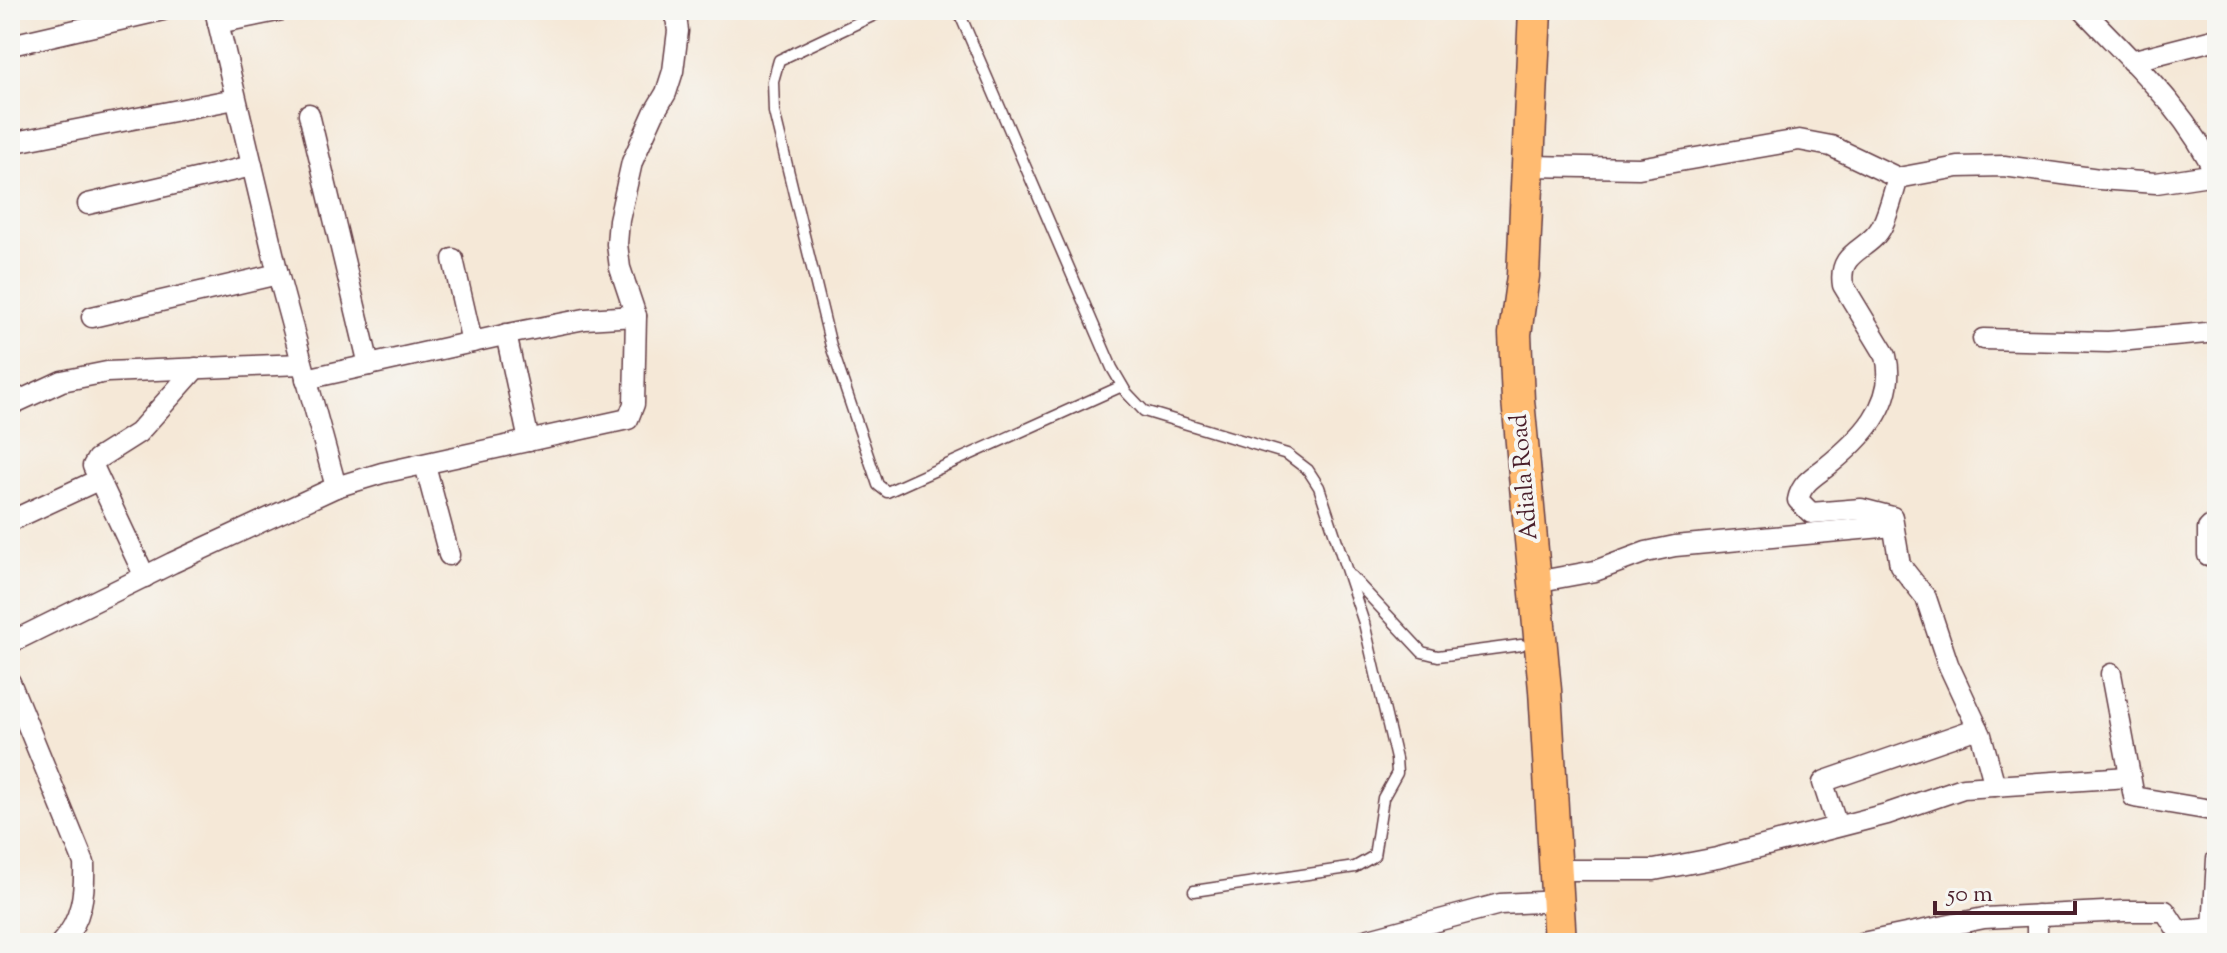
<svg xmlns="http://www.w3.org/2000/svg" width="2227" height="953" font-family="'Sorts Mill Goudy',serif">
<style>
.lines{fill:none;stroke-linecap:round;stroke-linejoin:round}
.service-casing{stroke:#643d45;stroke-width:13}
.minor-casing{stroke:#643d45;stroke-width:23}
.primary-casing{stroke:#643d45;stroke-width:35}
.service{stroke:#fff;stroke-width:10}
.minor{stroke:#fff;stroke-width:20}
.primary{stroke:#ffbb71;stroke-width:32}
.labels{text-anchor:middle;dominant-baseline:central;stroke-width:8;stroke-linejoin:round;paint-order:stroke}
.street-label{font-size:24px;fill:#4a1f2b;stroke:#f6f6f2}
</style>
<rect width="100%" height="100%" fill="#f6f6f2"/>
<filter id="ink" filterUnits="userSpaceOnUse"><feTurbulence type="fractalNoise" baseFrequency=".0125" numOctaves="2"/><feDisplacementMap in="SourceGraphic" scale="16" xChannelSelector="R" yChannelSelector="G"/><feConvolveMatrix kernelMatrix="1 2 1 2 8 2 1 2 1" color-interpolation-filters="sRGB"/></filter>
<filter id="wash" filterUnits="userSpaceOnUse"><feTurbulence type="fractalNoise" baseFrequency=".006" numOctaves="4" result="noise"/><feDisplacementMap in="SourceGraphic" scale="32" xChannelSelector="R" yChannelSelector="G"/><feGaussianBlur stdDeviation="1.8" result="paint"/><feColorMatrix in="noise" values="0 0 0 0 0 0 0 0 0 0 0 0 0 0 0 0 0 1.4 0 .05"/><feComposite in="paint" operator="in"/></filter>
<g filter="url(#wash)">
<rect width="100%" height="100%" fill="#f5e8d7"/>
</g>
<g filter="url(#ink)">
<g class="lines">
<g class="service-casing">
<g id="service">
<polyline points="885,10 779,60 773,81 774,112 831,346 878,485 887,492 1122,386"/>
<polyline points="958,10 1112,368 1126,392 1144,411 1287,454 1308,470 1319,487 1364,623 1396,759 1397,773 1383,798 1374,856 1355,867 1194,891"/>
<polyline points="1351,576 1422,652 1438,656 1521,645"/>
</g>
</g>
<g class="minor-casing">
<g id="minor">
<polyline points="215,10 278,274 336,487"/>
<path d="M2083,10C2132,62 2187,110 2217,177"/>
<polyline points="218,23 282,10"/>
<polyline points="11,45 163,10"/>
<polyline points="2131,61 2217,39"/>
<polyline points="309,114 369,365"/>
<polyline points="10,143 235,99"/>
<polyline points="1529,166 1639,168 1799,140 1831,146 1898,178 1958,167 2004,166 2099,179 2156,183 2216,174"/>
<path d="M1898,178C1893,194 1889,212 1882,226C1870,251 1837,250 1843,285L1886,356C1898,404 1859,441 1825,468C1813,477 1801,484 1798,500L1811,513L1861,509L1892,517L1900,565L1926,598L1948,664L1981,735L1995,786"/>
<polyline points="88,204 252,166"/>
<polyline points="453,259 472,342"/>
<polyline points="92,317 278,274"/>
<polyline points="506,334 529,441"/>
<polyline points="1983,339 2108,342 2217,332"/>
<polyline points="306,379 513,333 585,319 636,316"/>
<polyline points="10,405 62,381 107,372 302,364"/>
<polyline points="425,465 449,555"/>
<polyline points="10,521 98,480"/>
<polyline points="2208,555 2208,529 2211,526 2217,526"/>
<polyline points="145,577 93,466 97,459 138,433 196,368"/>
<polyline points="1535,582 1595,571 1646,552 1675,546 1893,526"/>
<polyline points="10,643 172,563 336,487 382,473 628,419 634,404 636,316 620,268 617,244 619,220 632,162 654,113 666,93 673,71 678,31 675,10"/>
<polyline points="2111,674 2134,797 2217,811"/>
<path d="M10,682L84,863C85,892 82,921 61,943"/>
<polyline points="1837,826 1823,783 1825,781 1978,728"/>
<polyline points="1556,870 1654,870 1717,858 1887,814 1963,788 2128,777"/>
<polyline points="2213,928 2217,859"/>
<polyline points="1354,943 1500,904 1558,901"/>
<polyline points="1862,943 1984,918 2124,911 2165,911 2178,931 2217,928"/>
<polyline points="2037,943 2037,915"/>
</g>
</g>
<g class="primary-casing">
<polyline id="primary" points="1535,10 1523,276 1515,334 1518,400 1545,690 1560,943"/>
</g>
<use href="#service" class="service"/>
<use href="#minor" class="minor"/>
<use href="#primary" class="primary"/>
</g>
</g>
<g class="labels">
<g class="street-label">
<text transform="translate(1525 477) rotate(-95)">Adiala Road</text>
</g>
</g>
<rect width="2227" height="953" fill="none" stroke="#f6f6f2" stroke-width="40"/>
<path d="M1935 901v12h140v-12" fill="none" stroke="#4a1f2b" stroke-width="4"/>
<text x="1947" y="901" font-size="24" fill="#4a1f2b" stroke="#f6f6f2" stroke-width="6" paint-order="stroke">50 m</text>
</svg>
